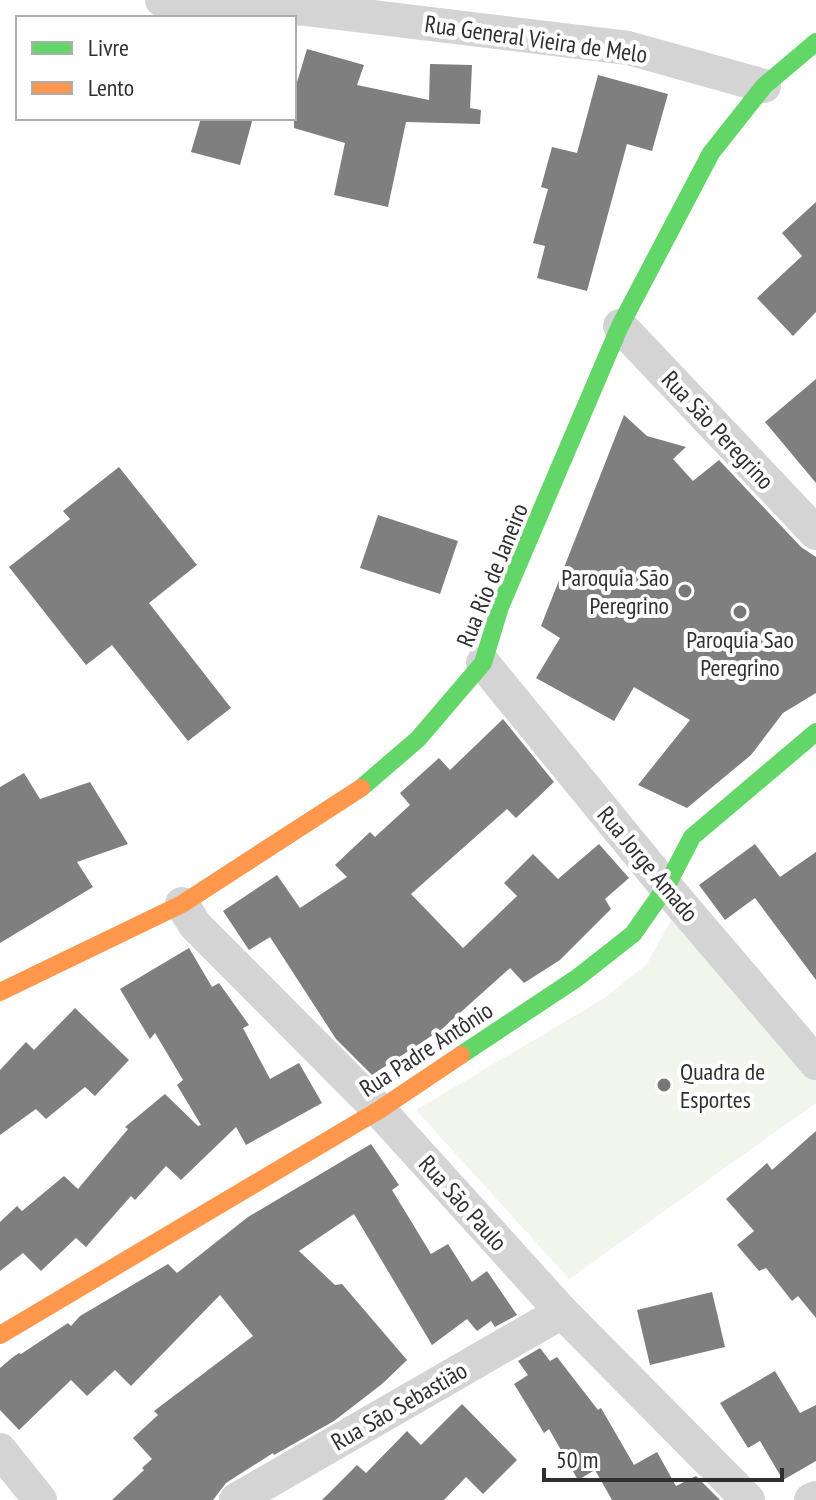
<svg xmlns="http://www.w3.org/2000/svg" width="816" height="1500" font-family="'PT Sans Narrow',sans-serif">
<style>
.green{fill:#f1f5eb}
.building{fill:#7f7f7f}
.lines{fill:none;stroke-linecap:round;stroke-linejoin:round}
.street{stroke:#d4d4d4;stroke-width:34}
.fast{stroke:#63d668;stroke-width:18}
.slow{stroke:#ff974d;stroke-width:18}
.poi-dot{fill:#787878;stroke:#fff;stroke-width:3}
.labels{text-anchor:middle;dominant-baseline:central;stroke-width:8;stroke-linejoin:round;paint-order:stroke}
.street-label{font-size:24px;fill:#2f2f2f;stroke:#fff}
.poi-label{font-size:24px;fill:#2f2f2f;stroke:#fff;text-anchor:end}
</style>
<rect width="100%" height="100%" fill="#fff"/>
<polygon class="green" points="676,911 816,1079 816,1103 569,1279 416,1110 603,999 647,964"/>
<g class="building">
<polygon points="307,49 364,65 357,85 429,100 430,64 472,65 470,108 481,110 480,124 406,122 388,207 334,195 345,143 294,128 294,92"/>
<polygon points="598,75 668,94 652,151 627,144 587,291 537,278 545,246 533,243 548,189 541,187 552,147 577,153"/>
<polygon points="201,118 253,118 240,165 191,152"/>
<polygon points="816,202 816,312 793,336 757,298 802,256 782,233"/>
<polygon points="816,379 816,483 765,422"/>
<polygon points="624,415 647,436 686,447 673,459 693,481 719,460 801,547 816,557 816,693 783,713 751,755 687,808 638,785 690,720 634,687 614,721 536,678 560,638 541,626"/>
<polygon points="119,467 197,565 149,603 231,708 188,741 112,645 86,665 9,567 70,519 63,511"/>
<polygon points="378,515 458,541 440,594 360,568"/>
<polygon points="503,719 554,782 516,818 507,809 411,894 463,948 517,896 504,883 533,854 558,879 599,844 629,878 605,899 611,909 560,960 524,983 510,968 442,1029 372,1075 336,1039 270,937 249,950 223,911 277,875 300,908 347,877 335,865 370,832 375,837 410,805 400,793 439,758 450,770"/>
<polygon points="24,773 40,799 90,782 128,844 77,862 93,887 0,943 0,787"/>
<polygon points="755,844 780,877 816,852 816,980 755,898 725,920 699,885"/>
<polygon points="189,948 212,987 219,983 249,1025 243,1028 270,1079 299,1063 322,1103 246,1145 236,1127 181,1180 166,1166 135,1200 131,1196 86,1247 76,1238 41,1271 23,1253 0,1271 0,1222 17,1206 22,1211 64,1176 78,1189 128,1129 125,1127 165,1094 198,1126 201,1125 177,1085 183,1080 155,1033 150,1039 120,989"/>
<polygon points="75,1008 129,1060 95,1096 85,1087 46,1119 36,1109 0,1135 0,1070 26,1042 34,1050"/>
<polygon points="816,1131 816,1318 798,1296 792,1301 766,1268 759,1271 737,1245 754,1231 726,1199 767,1163 772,1170"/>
<polygon points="371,1144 399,1185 392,1190 431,1254 448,1244 472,1282 487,1271 517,1315 495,1327 491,1321 477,1331 467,1319 432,1345 354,1214 299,1251 335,1285 342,1284 407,1360 382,1384 334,1421 274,1455 273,1453 226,1483 213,1500 112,1500 144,1470 142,1468 152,1459 133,1438 158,1415 154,1411 253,1336 220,1295 131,1386 115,1370 87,1396 71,1380 19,1430 0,1410 0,1368 13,1357 19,1353 21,1354 68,1323 71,1326 80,1316 168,1264 177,1273 248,1217"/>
<polygon points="712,1292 725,1347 650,1365 637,1310"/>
<polygon points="540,1348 550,1361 557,1357 598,1410 601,1408 634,1465 657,1452 676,1486 696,1476 720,1500 612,1500 595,1470 578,1480 549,1429 544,1433 514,1384 528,1375 518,1361"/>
<polygon points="775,1371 800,1413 816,1405 816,1461 783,1480 760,1441 748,1448 720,1403"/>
<polygon points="462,1404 517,1460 483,1494 466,1477 444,1500 322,1500 357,1465 366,1473 407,1431 421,1445"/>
</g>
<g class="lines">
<g class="street">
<polyline points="162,0 307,9 628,48 764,86"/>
<polyline points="620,326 816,533"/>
<polyline points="483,663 666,887 816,1063"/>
<polyline points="182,904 195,925 379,1110 562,1312 748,1500"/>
<polyline points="0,1450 40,1500"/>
<polyline points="236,1500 562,1312"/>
<polyline points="811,1500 816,1498"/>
</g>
<g class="fast">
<polyline points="361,788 418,739 483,663 500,607 620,326 711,153 764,86 816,42"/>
<polyline points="461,1055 577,978 633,934 666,887 692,837 816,732"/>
</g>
<g class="slow">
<polyline points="0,992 182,904 361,788"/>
<polyline points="0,1335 379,1110 461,1055"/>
</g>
</g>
<g class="poi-dot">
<circle cx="685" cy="591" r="8"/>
<circle cx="740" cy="612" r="8"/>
<circle cx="664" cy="1085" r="8"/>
</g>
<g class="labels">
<g class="street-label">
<text transform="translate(536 39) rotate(8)">Rua General Vieira de Melo</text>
<text transform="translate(718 430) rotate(47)">Rua São Peregrino</text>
<text transform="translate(492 575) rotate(-68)">Rua Rio de Janeiro</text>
<text transform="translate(648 864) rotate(50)">Rua Jorge Amado</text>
<text transform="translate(426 1049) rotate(-33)">Rua Padre Antônio</text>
<text transform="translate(463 1203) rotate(48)">Rua São Paulo</text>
<text transform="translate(399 1406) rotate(-30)">Rua São Sebastião</text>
</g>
<g class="poi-label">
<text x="669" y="577">Paroquia São<tspan x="669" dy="28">Peregrino</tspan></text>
<text x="740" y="639" text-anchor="middle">Paroquia Sao<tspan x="740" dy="28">Peregrino</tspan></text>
<text x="680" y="1071" text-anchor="start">Quadra de<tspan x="680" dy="28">Esportes</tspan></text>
</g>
</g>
<rect x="16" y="16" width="280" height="104" fill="#ffffff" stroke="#acacac" stroke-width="2"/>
<rect x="32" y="42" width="40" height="12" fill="#63d668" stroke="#acacac" stroke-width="2"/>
<text x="88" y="56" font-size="24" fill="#2f2f2f">Livre</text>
<rect x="32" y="82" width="40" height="12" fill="#ff974d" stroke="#acacac" stroke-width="2"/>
<text x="88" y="96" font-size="24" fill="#2f2f2f">Lento</text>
<path d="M544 1468v12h238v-12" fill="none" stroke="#2f2f2f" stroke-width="4"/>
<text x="556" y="1468" font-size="24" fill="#2f2f2f" stroke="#ffffff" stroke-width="6" paint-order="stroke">50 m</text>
</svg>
